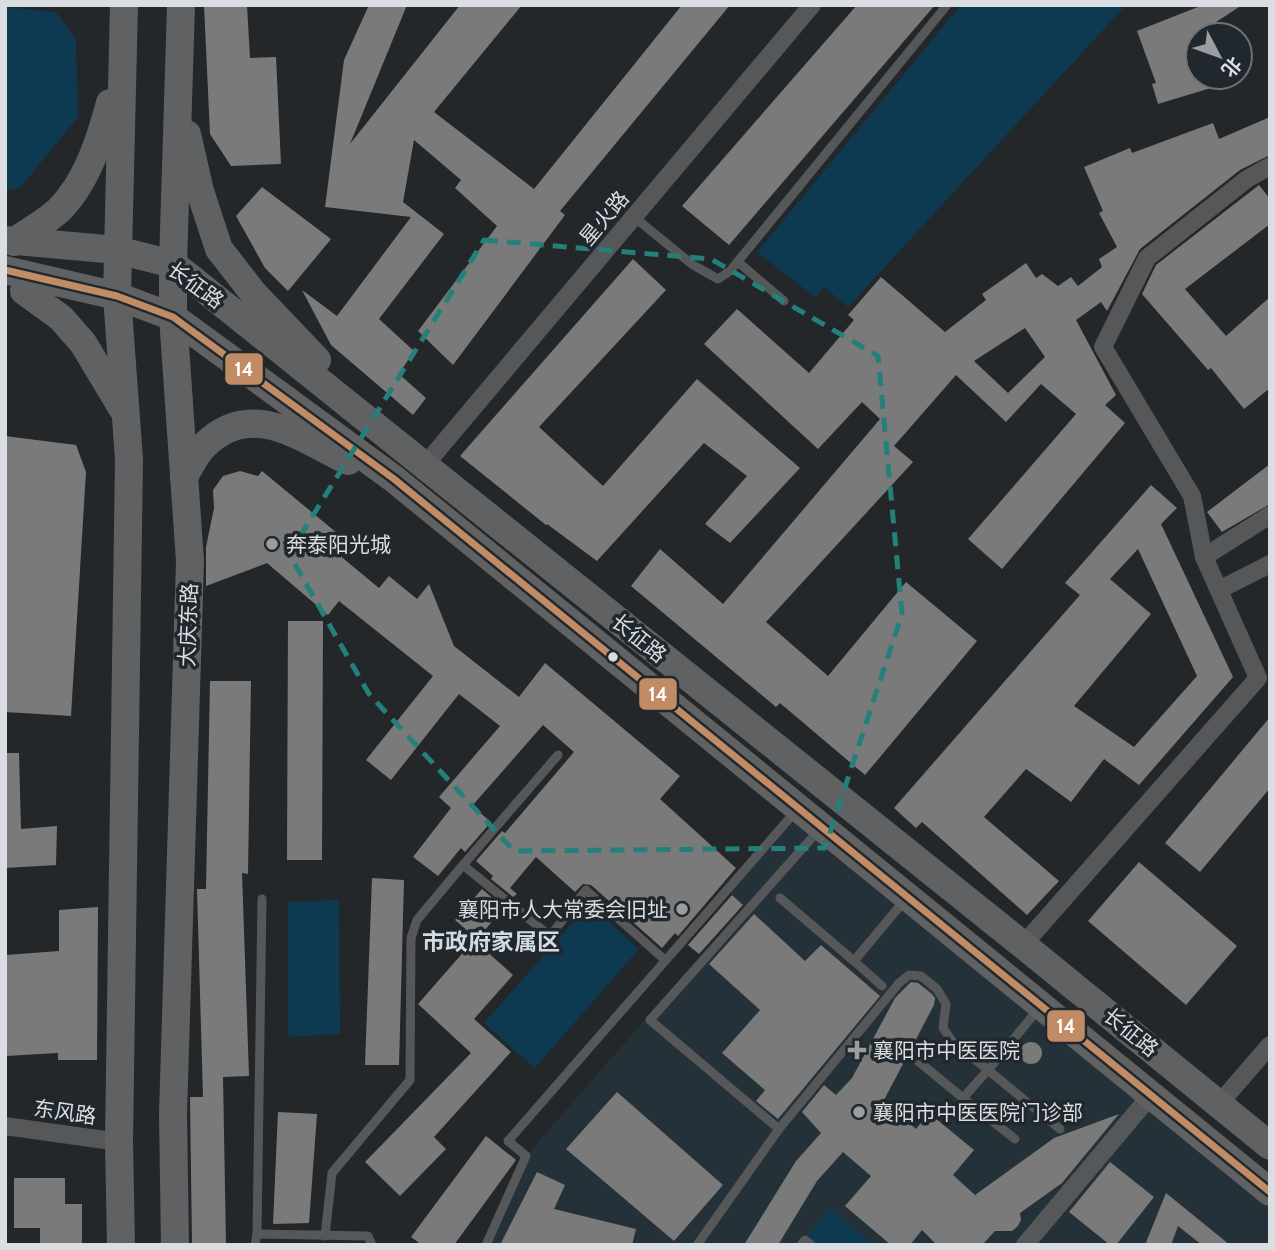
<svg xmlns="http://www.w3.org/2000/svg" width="1275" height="1250" font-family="Cabin,'Noto Sans SC',sans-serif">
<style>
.built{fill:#253139}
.green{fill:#0d3951}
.building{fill:#7a7a7a;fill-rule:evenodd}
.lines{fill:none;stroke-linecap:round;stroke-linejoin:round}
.lane{stroke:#565759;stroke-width:9}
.street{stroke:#565759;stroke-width:18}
.primary{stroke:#5f6162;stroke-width:28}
.bus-1-casing{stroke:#21282d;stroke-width:12}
.bus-1{stroke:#c18c65;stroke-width:7}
.marked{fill:none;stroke:#23807a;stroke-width:5;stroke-dasharray:14 9;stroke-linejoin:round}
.poi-dot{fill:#9a9ea2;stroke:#21282d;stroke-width:2.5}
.bus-dot{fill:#dadee2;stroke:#21282d;stroke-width:2.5}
.labels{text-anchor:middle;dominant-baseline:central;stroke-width:7;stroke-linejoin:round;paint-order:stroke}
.street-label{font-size:21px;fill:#dadee2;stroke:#21282d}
.poi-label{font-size:21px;fill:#dadee2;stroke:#21282d;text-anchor:start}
.neighbourhood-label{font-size:23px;font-weight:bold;fill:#d2dbe2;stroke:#21282d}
.line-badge{stroke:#21282d;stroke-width:2.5}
.badge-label{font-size:19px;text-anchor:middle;font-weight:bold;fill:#fff}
</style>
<rect width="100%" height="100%" fill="#24272a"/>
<polygon class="built" points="798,808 1270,1192 1270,1245 486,1245 526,1156 744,906 727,889"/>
<g class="green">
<polygon points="961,5 1126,5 848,307 824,287 815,297 757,252"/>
<polygon points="5,7 56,12 76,40 78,117 20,188 5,191"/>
<polygon points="339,900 340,1034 288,1037 288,902"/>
<polygon points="589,904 639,949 535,1068 484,1023"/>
<polygon points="829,1208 873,1245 811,1245 805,1240"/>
</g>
<g class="building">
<polygon points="204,5 247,5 250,58 276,57 281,164 231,166 210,134"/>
<polygon points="369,5 407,5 350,144 460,5 522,5 434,112 534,189 682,5 730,5 560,211 565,215 453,365 418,331 497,226 455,188 461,180 414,140 403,202 444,234 379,319 414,351 399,374 426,398 413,415 331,345 302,290 337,316 411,217 325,207 344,60"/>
<polygon points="857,5 935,5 729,245 682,206"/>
<polygon points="1203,5 1242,5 1198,34 1198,77 1233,77 1234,81 1158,104 1152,84 1156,83 1137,31"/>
<path d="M1270,117V155L1240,170L1140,249L1107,311L1101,302L1076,320L1116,395L1105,405L1125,423L1002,569L968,539L1076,414L1041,384L1006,422L956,375L894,446L913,462L766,622L828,676L906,582L977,641L865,775L780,703L776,707L631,586L660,549L723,604L880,419L862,402L818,449L704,344L737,309L809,373L854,320L848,315L881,277L945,332L986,300L982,294L1026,263L1036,278L1042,274L1058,286L1071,277L1078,286L1102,267L1099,259L1117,247L1099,213L1103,211L1084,167L1130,148L1132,153L1213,123L1219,139ZM1025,328L1045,357L1008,393L974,361Z"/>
<polygon points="1259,185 1270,199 1270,224 1185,289 1226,336 1270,297 1270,388 1244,409 1211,368 1208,370 1142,294 1156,265"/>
<polygon points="262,187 331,239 288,291 265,268 236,216"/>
<polygon points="633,259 666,290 539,427 603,486 697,379 800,468 730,543 705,524 747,476 704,443 597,561 547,524 546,525 460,456"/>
<polygon points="5,436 76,445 86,472 71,716 5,712"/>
<polygon points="1270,464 1270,504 1222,532 1207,512"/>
<polygon points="240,471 258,476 262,471 343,538 333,550 379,588 389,576 417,599 429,584 454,646 519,697 545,663 680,776 660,799 736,868 678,936 675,933 662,948 591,885 583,884 575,892 536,857 510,888 517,894 513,897 491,879 493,876 476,861 502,831 505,833 574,752 543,725 472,806 491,822 465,852 461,848 438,876 413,857 451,808 439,797 500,726 459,694 391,780 366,760 433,676 339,601 328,615 267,563 206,586 206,547 214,508 213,490 223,476"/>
<path d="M1151,485L1177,508L1161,524L1233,677L1139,785L1104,759L1071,802L1026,769L984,817L1059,881L1027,915L922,822L916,828L894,808L1080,595L1065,583ZM1138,549L1197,676L1134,747L1074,706L1151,614L1110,579Z"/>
<polygon points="288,621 323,621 322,860 287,860"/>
<polygon points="210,681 251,681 248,874 242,873 249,1076 223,1077 226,1245 192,1245 190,1097 203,1097 197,889 206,889"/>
<polygon points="1270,717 1270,788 1200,872 1165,843"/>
<polygon points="5,753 19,753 21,829 57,826 56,865 5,868"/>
<polygon points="1139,862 1237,946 1186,1005 1088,921"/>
<polygon points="372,878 404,880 399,1065 365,1065"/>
<polygon points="482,889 504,908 477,939 455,920"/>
<polygon points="732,895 743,905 699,954 688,945"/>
<polygon points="98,907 97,1060 58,1060 58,1053 6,1056 6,955 59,951 59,910"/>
<polygon points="754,914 805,961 821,945 880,996 778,1119 756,1101 765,1090 722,1053 760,1010 709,964"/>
<polygon points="474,940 513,975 474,1019 511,1052 434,1137 446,1149 400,1196 365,1162 471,1053 418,1004"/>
<polygon points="911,982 918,983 932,994 935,998 934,1005 884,1100 916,1129 929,1113 974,1150 953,1175 975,1195 1054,1138 1119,1114 1062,1183 1020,1213 1021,1220 1018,1226 1012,1231 995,1231 982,1245 937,1245 922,1230 910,1245 891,1245 845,1206 871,1176 843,1152 817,1181 778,1245 744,1245 796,1161 821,1133 802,1112 824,1085 836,1095 852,1078 895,998"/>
<circle cx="1031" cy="1053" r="11"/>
<polygon points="617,1092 723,1185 674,1241 566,1149"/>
<polygon points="278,1112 317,1114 309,1223 273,1224"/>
<polygon points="486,1136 516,1160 454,1245 422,1245 411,1237"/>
<polygon points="1110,1162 1154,1197 1116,1245 1110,1245 1069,1212"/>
<polygon points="537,1172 565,1185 554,1209 636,1229 632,1245 500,1245"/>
<polygon points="14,1178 65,1178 65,1204 82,1204 82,1245 40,1245 40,1228 14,1228"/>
<polygon points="1166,1193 1230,1245 1202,1245 1178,1226 1171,1245 1145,1245"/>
</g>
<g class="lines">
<g class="lane">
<polyline points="634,217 693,265 718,279 730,271 947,5"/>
<polyline points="738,262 784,301"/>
<polyline points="558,755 463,865 550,936 586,890 665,960"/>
<polyline points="780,898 854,961"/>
<polyline points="882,986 854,961 904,901"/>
<polyline points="918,1061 963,1098"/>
<polyline points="779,1129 899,983 909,975 921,976 937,989 946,1004 943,1028 952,1041 988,1070 1040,1007"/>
<polyline points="1015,1139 963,1098 988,1070 1060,1129"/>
<polyline points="257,1234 262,899"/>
<polyline points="325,1236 332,1173 410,1080 411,938 417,920 463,865"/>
<polyline points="255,1245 257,1234 368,1236 372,1245"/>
<polyline points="486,1245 526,1156 508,1141 795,812"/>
<polyline points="697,1245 779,1129 650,1020 818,831"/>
<polyline points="801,1245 805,1240 811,1245"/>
</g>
<g class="street">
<polyline points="430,459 812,5"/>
<polyline points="1204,557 1192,496 1103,347 1147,258 1247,179 1270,166"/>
<polyline points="1219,590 1270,564"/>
<polyline points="1023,945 1258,678 1204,557 1270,515"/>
<polyline points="1219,1104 1270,1045"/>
<polyline points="5,1126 119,1142"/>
<polyline points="1025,1245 1151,1095"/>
</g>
<g class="primary">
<polyline points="187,134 200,191 219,249 254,294 317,360"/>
<polyline points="5,240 117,250 173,264 1023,945 1270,1146"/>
<path d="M14,242C29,231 46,222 59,210C87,182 100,140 110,103"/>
<polyline points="5,270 117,296 173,317 394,479 1270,1192"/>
<polyline points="24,291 61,318 83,343 122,408"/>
<path d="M184,477C190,467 196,453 205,445C251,399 301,438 348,461"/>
<polyline points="121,1245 119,1142 129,459 117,296 124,5"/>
<polyline points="175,1245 173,1114 190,561 173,317 173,264 181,5"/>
</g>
<g class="bus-1-casing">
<polyline id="bus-1" points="5,270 117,296 173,317 394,479 1270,1192"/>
</g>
<use href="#bus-1" class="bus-1"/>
</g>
<path class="marked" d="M484,240L711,259L878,356L902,614L825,848L514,851L369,694L289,554Z"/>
<g class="poi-dot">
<circle cx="272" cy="544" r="7"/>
<circle cx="682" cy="909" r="7"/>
<path d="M853.5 1039.5h7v7h7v7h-7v7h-7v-7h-7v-7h7z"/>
<circle cx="859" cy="1112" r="7"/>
</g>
<circle class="bus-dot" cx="613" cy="657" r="6"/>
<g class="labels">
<g class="street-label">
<text transform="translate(604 218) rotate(-50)">星火路</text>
<text transform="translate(196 285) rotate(36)">长征路</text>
<text transform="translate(188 625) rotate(-88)">大庆东路</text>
<text transform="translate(639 638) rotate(39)">长征路</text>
<text transform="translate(1131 1032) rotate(39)">长征路</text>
<text transform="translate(65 1112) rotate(8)">东风路</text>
</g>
<g class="poi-label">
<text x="286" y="544">奔泰阳光城</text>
<text x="668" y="909" text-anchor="end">襄阳市人大常委会旧址</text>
<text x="873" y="1050">襄阳市中医医院</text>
<text x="873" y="1112">襄阳市中医医院门诊部</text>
</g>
<g class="neighbourhood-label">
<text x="491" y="942">市政府家属区</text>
</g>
</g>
<g class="line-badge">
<rect x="224" y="352" width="40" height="34" rx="7" fill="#c18c65"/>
<rect x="638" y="677" width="40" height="34" rx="7" fill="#c18c65"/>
<rect x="1046" y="1009" width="40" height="34" rx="7" fill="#c18c65"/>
</g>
<g class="badge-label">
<text x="244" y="376">14</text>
<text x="658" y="701">14</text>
<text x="1066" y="1033">14</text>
</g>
<rect width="1275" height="1250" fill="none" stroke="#dadee2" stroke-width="14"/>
<g transform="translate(1219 56) rotate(131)"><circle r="33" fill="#21282d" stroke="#6b7175" stroke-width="2"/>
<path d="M0-5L12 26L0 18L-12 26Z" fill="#9a9ea2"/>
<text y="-10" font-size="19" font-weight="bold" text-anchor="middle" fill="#dadee2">北</text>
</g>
</svg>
